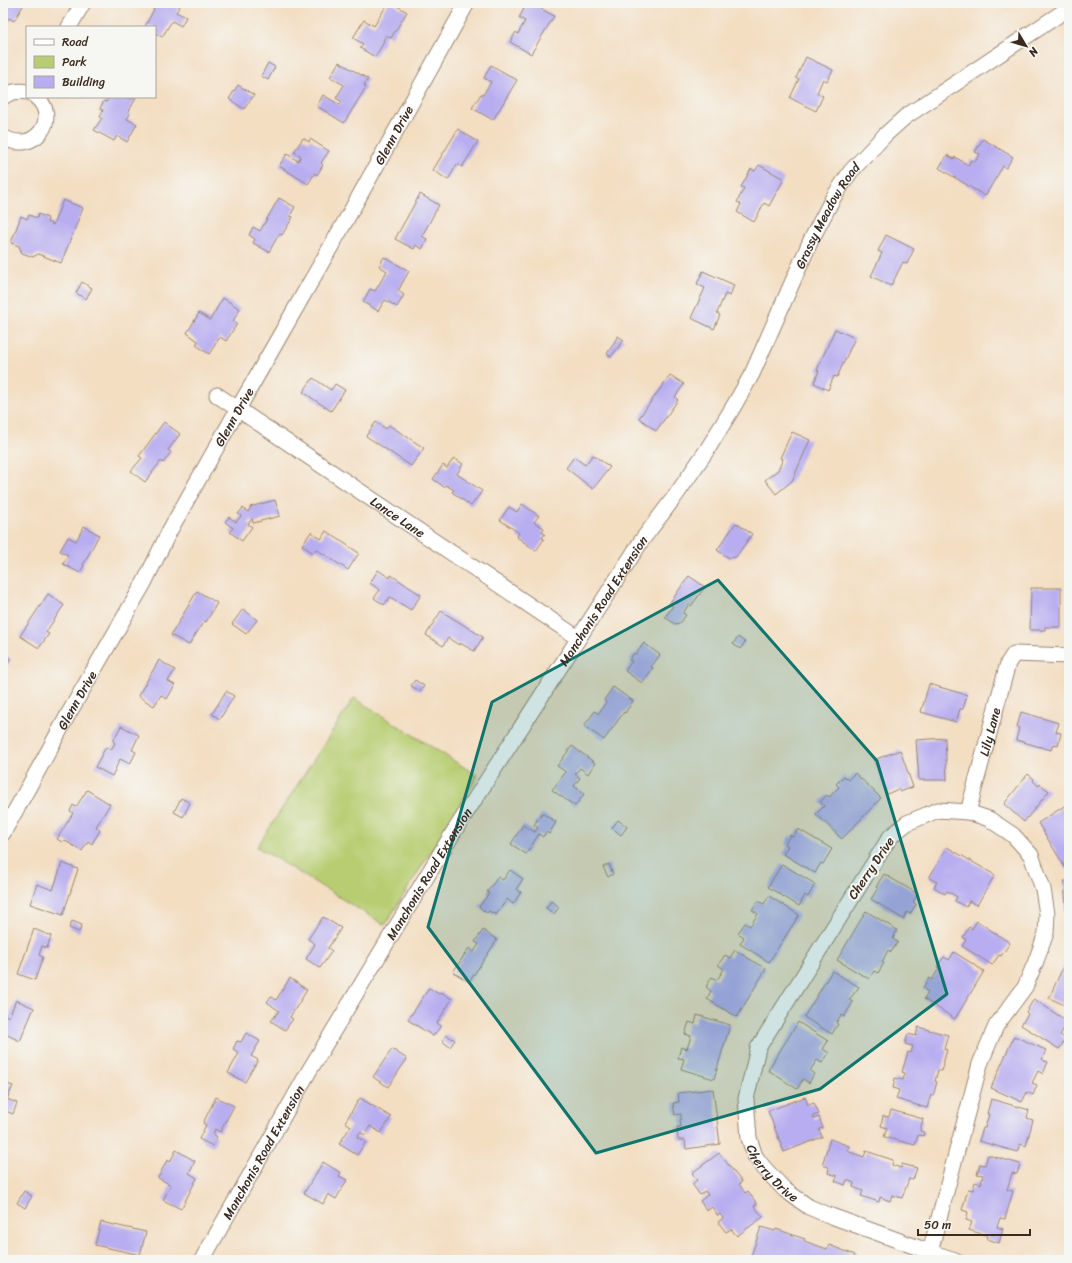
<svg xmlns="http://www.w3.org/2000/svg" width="1072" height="1263" font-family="Sriracha,sans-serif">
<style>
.green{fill:#b8cd72;stroke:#7a7c48}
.building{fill:#b7adf0}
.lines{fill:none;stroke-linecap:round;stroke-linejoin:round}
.minor-casing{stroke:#978470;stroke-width:17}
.minor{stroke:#fff;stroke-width:15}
.marked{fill:#0f766e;fill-opacity:0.2;stroke:#0f766e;stroke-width:3;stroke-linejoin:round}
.labels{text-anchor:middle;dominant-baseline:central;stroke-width:4;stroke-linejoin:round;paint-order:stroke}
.street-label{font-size:13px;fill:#3b2a1e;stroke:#f6f6f2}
</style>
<rect width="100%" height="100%" fill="#f6f6f2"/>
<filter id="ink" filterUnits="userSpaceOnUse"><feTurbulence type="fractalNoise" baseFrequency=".025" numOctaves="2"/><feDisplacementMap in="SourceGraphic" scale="8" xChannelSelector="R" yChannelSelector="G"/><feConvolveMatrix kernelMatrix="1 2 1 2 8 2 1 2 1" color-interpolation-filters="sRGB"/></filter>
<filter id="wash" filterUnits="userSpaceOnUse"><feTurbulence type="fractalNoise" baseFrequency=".012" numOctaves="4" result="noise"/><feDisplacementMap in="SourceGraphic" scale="16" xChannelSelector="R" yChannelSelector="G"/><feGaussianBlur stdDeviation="0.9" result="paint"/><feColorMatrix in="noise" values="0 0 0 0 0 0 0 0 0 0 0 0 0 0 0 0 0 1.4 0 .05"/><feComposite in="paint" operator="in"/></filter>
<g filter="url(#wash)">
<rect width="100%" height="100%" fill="#f3dec2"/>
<polygon class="green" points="354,698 478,776 385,925 257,847"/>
<g id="blocks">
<g class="building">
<polygon points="3,3 24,4 14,21 9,18 3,28 6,29 3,33"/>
<polygon points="154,3 182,3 176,12 186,17 181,26 172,21 162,37 155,33 155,27 145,27 154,9 152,8"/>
<polygon points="388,3 392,3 407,12 391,38 386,35 383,41 384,42 375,57 360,48 363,44 353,38 364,20 374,26"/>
<polygon points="527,3 531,3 554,16 531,54 510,42 516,32 518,34 525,21 519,18"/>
<polygon points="806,57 833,70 827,81 823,79 817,93 823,96 816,111 790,98 799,79 796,78"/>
<polygon points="339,62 368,79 364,85 366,87 344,123 317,106 323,95 340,105 342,102 336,98 344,85 330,77"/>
<polygon points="268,63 275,67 268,80 261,76"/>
<polygon points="491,65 517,80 493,120 472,108 481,94 483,95 491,82 484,78"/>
<polygon points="238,85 254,95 244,109 229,99"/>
<polygon points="109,97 136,98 128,113 130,114 127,119 137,124 127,142 117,136 114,141 94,130 102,118 100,117 103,110 100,108 104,101 106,102"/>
<polygon points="458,129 478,142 462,167 457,164 448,180 433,170"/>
<polygon points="303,138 309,142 310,139 329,151 321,163 323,165 317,175 315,173 308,184 279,166 287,154 298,161 301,156 294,152"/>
<polygon points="983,139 1013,157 1006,168 1003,166 985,196 939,168 947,155 954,159 955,157 968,165 971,160 975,162 980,154 975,152"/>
<polygon points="759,165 784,179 769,206 764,203 754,222 737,212 741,204 737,202 744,188 741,187 751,169 755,171"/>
<polygon points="420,194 439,205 422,236 427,239 422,249 416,245 414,249 395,239"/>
<polygon points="279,198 295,207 290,216 293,217 282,235 279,234 269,252 253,243 255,239 249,235 253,227 260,231"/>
<polygon points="63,200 83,208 61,263 38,254 33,257 22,253 19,246 11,243 21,216 27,219 29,215 37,218 38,214 48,218 47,222 53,225"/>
<polygon points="886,235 914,249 907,264 903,262 891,286 871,276 882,253 878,251"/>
<polygon points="384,257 409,271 398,291 404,295 397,307 385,300 378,311 363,302 370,289 375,291 387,271 379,266"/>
<polygon points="703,271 734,285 730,296 725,294 717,313 720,315 714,329 691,318 705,288 697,284"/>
<polygon points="82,282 92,288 86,299 76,293"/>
<polygon points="223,298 240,309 233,321 237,324 226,341 220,337 209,354 196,345 198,341 187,333 199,313 210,320"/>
<polygon points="835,329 855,338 837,377 834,376 828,390 814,383 819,371 817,370"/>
<polygon points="618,336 624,340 611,357 607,354"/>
<polygon points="670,375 684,384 675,397 678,400 656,431 639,418"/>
<polygon points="313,378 331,390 335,384 345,390 331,411 303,392"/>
<polygon points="164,422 180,434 168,450 171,452 163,463 161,461 145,482 131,471 142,458 139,456"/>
<polygon points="376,422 386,429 389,425 424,448 411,466 366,436"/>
<polygon points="792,432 810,440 792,481 776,494 765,480 778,470 783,459 780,458"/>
<polygon points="593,455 610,467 593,489 566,468 574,457 585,465"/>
<polygon points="454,458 463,464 457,474 482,491 471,506 452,492 454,490 446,485 444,487 433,479 443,465 447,468"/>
<polygon points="275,500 280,516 253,523 252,519 248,524 252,527 242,541 230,532 233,528 225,522 229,517 236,522 241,516 238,514 243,508 248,512 250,509 250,507"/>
<polygon points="522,504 539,516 534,522 544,528 542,532 545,534 542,538 544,539 536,551 517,537 519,533 500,520 509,507 517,512"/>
<polygon points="736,523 752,534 736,557 729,558 717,550"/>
<polygon points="84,526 99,535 83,565 84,565 80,573 63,564 68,555 60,551 68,537 76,541"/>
<polygon points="326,531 359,553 348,570 316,549 313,553 302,545 311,532 321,539"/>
<polygon points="378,570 390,578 391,575 421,595 411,610 390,597 384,605 374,598 380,590 370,583"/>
<polygon points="689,576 705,587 691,606 689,604 683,613 686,615 680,623 675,624 665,617 673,606 669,604"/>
<polygon points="1031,588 1061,588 1061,627 1045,627 1045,630 1030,630"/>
<polygon points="197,591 217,603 206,622 204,621 189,645 171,635"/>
<polygon points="48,594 64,605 46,632 49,634 39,648 20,636"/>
<polygon points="243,609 257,620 246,634 232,624"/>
<polygon points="441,611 483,637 474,651 460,643 459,645 448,638 443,646 426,635"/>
<polygon points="738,637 745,642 740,649 733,644"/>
<polygon points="644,643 660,655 651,667 653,668 642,683 625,671 632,661 629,660 634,653 636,654"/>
<polygon points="3,654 11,659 3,671"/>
<polygon points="159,660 175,670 168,681 175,685 167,699 161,695 154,706 138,696"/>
<polygon points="415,680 424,686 420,691 411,686"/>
<polygon points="929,684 967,695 963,709 960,709 956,722 921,712"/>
<polygon points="613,687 633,701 625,713 624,712 604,740 584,726 595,711 598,714 606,702 604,700"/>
<polygon points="226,691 234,696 220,719 212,714"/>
<polygon points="1021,712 1059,723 1056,732 1061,733 1058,745 1053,744 1051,750 1016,740 1019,728 1017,727"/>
<polygon points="121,726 139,735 132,750 136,752 130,764 120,759 112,776 95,767 106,747 111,750 115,743 113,741"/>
<polygon points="945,738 947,780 919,780 916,740"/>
<polygon points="572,746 595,763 588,774 580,768 575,774 580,778 574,786 584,794 575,806 552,790 566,772 557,766"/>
<polygon points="900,750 913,787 900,792 898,789 887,794 874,760"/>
<polygon points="855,773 881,798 842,839 816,814 824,806 820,802 827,795 829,797 839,787 836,784 844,776 848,780"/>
<polygon points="1028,774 1034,779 1033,781 1039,786 1040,784 1049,791 1024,822 1004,804"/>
<polygon points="87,790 110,804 96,827 100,830 92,844 88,841 82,851 64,840 62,842 57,839 73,813 70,811 73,805 76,807"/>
<polygon points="181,798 190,803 183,817 174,812"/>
<polygon points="1069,803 1069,867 1066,869 1038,823"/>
<polygon points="542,813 556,822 549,834 546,832 543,837 539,834 526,854 511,844 523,825 535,832 538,827 534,825"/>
<polygon points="618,820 627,827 621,835 612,828"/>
<polygon points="798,829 832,849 823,864 821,863 815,873 783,854 788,846 785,844 790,835 793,837"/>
<polygon points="947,847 995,875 977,905 969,901 966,907 955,901 957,897 947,891 945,894 934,887 937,882 929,878"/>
<polygon points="62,863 78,869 63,915 30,904 37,884 53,890"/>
<polygon points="609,864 613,874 608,877 603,867"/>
<polygon points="782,864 815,884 808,897 805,895 799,906 768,887"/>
<polygon points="510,870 523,879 516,889 521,892 513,904 507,899 496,915 489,911 487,913 479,907 489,893 487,892 498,877 503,880"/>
<polygon points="884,874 918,894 913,902 916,904 910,914 907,912 903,919 871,899 878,888 876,887"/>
<polygon points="1064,881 1069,881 1069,936 1068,936"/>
<polygon points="769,896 799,915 769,962 740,944 744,937 738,933 745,923 750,926 758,914 752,910 758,901 764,904"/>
<polygon points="551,901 559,907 554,914 546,908"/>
<polygon points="866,911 897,930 893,939 898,942 891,952 888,950 882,962 884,963 878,973 874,971 869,979 837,960"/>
<polygon points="323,917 341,928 328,948 332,951 320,968 306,959 315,944 308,939"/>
<polygon points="72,921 82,925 79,932 69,928"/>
<polygon points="977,921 1010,943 1001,956 999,955 992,965 962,946 966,940 963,937 969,927 972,929"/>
<polygon points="34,929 51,936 47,948 42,946 39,955 43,957 35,980 18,974"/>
<polygon points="483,930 497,940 469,982 453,972 469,948 474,952 479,944 475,942"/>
<polygon points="735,950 766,969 737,1017 707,999 711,991 706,987 712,977 717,980 724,969 718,965 725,955 730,958"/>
<polygon points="954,952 984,971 955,1019 924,999 928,992 923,988 929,978 932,980 939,968 937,967 944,957 949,960"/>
<polygon points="1069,954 1069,1007 1049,998"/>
<polygon points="832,971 859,987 849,1000 853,1002 844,1017 841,1015 836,1023 838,1024 832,1034 804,1017"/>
<polygon points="290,978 307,990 290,1017 293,1019 285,1030 271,1021 279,1011 267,1002 271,996 276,1000"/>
<polygon points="429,988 439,994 441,992 452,999 437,1023 441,1026 433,1036 408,1020"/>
<polygon points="1034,999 1068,1022 1060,1035 1066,1039 1059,1049 1021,1025 1028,1014 1026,1012"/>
<polygon points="16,1000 34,1008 20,1041 3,1033 3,1014 9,1017"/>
<polygon points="697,1015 730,1025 714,1079 681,1069 684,1059 678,1058 681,1047 687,1049 691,1036 685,1034 689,1022 695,1024"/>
<polygon points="798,1022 828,1041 823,1049 829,1053 822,1063 817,1060 810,1071 814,1074 809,1083 803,1079 797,1089 768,1070"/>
<polygon points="918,1027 948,1035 944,1049 947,1050 941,1071 938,1070 935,1081 937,1082 933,1096 931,1095 927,1108 896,1099 899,1090 893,1088 895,1078 903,1080 905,1073 902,1072 908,1052 911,1053 913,1046 905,1044 908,1034 916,1036"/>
<polygon points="246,1033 260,1041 251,1056 258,1060 245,1082 228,1073 239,1053 233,1049 237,1041 241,1042"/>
<polygon points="446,1035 455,1040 450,1047 442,1041"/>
<polygon points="1014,1036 1046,1050 1042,1060 1048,1062 1043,1074 1038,1071 1032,1083 1037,1085 1033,1095 1027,1092 1022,1102 991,1088"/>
<polygon points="392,1049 407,1059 388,1087 373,1077"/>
<polygon points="3,1083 13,1086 7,1099 17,1103 13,1114 3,1110"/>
<polygon points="713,1089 720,1144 686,1149 685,1140 678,1140 677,1127 681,1127 680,1120 681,1120 681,1114 675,1115 673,1103 679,1102 678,1093"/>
<polygon points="216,1097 234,1106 220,1132 215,1129 213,1134 217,1137 213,1146 199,1139 206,1125 203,1123"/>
<polygon points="805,1097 808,1105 814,1103 819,1114 813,1116 814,1119 819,1117 823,1128 819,1129 822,1137 784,1152 768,1111"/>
<polygon points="360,1098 391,1117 381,1133 370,1126 365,1135 360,1132 357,1137 366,1142 357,1155 339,1144 351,1126 345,1122"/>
<polygon points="991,1099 1029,1110 1027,1118 1033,1120 1026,1146 1020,1144 1017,1152 979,1141 983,1128 985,1128 989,1114 987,1114"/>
<polygon points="891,1110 923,1119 920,1131 924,1132 923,1136 918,1135 915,1145 884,1137 887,1128 881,1126 883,1116 889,1117"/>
<polygon points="830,1139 849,1146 847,1151 864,1157 866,1151 893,1160 892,1165 901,1168 902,1164 917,1168 913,1180 909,1179 902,1198 892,1195 890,1201 880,1197 879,1202 861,1196 863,1191 853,1187 854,1183 847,1180 845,1185 835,1181 837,1176 828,1173 829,1167 822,1165"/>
<polygon points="176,1150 195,1161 189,1173 197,1178 181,1209 163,1200 171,1185 158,1178 167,1160 170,1162"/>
<polygon points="719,1153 742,1182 739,1184 745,1193 748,1191 757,1204 754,1206 763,1217 737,1236 731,1229 726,1232 718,1222 723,1218 720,1214 718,1216 712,1207 707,1211 700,1201 708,1195 705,1191 700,1195 692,1184 697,1180 692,1173"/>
<polygon points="988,1155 1020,1164 1017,1174 1012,1173 1007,1190 1013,1191 1005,1219 1000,1218 997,1227 1003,1229 999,1243 987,1239 988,1236 969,1230 972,1222 966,1220 968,1212 962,1210 968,1189 973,1190 975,1182 981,1184 983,1175 977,1174 980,1164 985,1165"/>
<polygon points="323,1162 341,1173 339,1176 347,1180 336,1199 328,1194 323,1204 304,1193"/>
<polygon points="24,1191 32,1196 25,1208 17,1203"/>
<polygon points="101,1222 146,1232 140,1255 95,1245"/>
<polygon points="761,1227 775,1231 776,1229 805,1239 804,1241 827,1249 829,1245 855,1255 854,1257 861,1260 754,1260 750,1259"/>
</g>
</g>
</g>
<g filter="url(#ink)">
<use href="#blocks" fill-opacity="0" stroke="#978470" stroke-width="1"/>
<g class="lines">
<g class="minor-casing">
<g id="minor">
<polyline points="69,27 83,3"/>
<path d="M3,97C10,92 18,90 27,92"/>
<path d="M3,137C35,156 61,117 36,97"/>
<path id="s1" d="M217,395L578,638"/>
<path id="s2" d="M968,812L1008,663L1014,654L1069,656"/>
<path id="s3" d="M3,833L42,763L69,713L144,583L170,530L238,409L346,220L467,3"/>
<path id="s4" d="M930,1252L980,1064L996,1026L1025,987L1036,961L1046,933L1047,914L1043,889L1031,855L1013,835L989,819L968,812L938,810L907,823L890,837L758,1048L746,1099L749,1138L755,1156L764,1168L785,1190L809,1207L823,1213L930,1252L955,1260"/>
<path id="s5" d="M202,1260L309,1071L453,833L642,540L676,495L707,450L732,409L752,374L811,240L833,198L851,171L885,135L905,117L1069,8"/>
</g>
</g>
<use href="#minor" class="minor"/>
</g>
</g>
<path class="marked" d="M718,580L877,761L947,994L820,1089L596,1153L428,927L492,702Z"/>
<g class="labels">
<g class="street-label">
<text stroke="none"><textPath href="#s3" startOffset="800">Glenn Drive</textPath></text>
<text stroke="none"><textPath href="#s5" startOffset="1219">Grassy Meadow Road</textPath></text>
<text stroke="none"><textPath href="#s3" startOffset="476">Glenn Drive</textPath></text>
<text stroke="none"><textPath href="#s1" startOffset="218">Lance Lane</textPath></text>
<text stroke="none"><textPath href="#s5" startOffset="772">Manchonis Road Extension</textPath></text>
<text stroke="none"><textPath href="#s3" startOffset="152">Glenn Drive</textPath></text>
<text stroke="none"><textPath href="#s2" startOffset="83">Lily Lane</textPath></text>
<text transform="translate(871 868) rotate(-56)">Cherry Drive</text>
<text stroke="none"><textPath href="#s5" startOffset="448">Manchonis Road Extension</textPath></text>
<text stroke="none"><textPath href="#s5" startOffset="124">Manchonis Road Extension</textPath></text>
<text stroke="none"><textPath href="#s4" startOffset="970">Cherry Drive</textPath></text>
</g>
</g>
<rect width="1072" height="1263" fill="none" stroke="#f6f6f2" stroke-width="16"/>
<rect x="26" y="26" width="130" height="72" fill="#f6f6f2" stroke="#aba49d"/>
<rect x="34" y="39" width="20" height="6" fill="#ffffff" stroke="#aba49d"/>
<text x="62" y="46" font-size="12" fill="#3b2a1e">Road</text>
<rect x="34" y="56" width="20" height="12" fill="#b8cd72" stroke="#aba49d"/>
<text x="62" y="66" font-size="12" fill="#3b2a1e">Park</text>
<rect x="34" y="76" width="20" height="12" fill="#b7adf0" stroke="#aba49d"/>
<text x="62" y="86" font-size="12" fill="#3b2a1e">Building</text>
<g transform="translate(1026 46) rotate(128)" stroke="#f6f6f2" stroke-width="3" paint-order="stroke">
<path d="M0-3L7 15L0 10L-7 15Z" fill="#3b2a1e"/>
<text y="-6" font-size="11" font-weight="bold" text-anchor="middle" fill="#3b2a1e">N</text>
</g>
<path d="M918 1229v6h112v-6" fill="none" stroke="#3b2a1e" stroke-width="2"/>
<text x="924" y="1229" font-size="12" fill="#3b2a1e" stroke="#f6f6f2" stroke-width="3" paint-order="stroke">50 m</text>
</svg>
